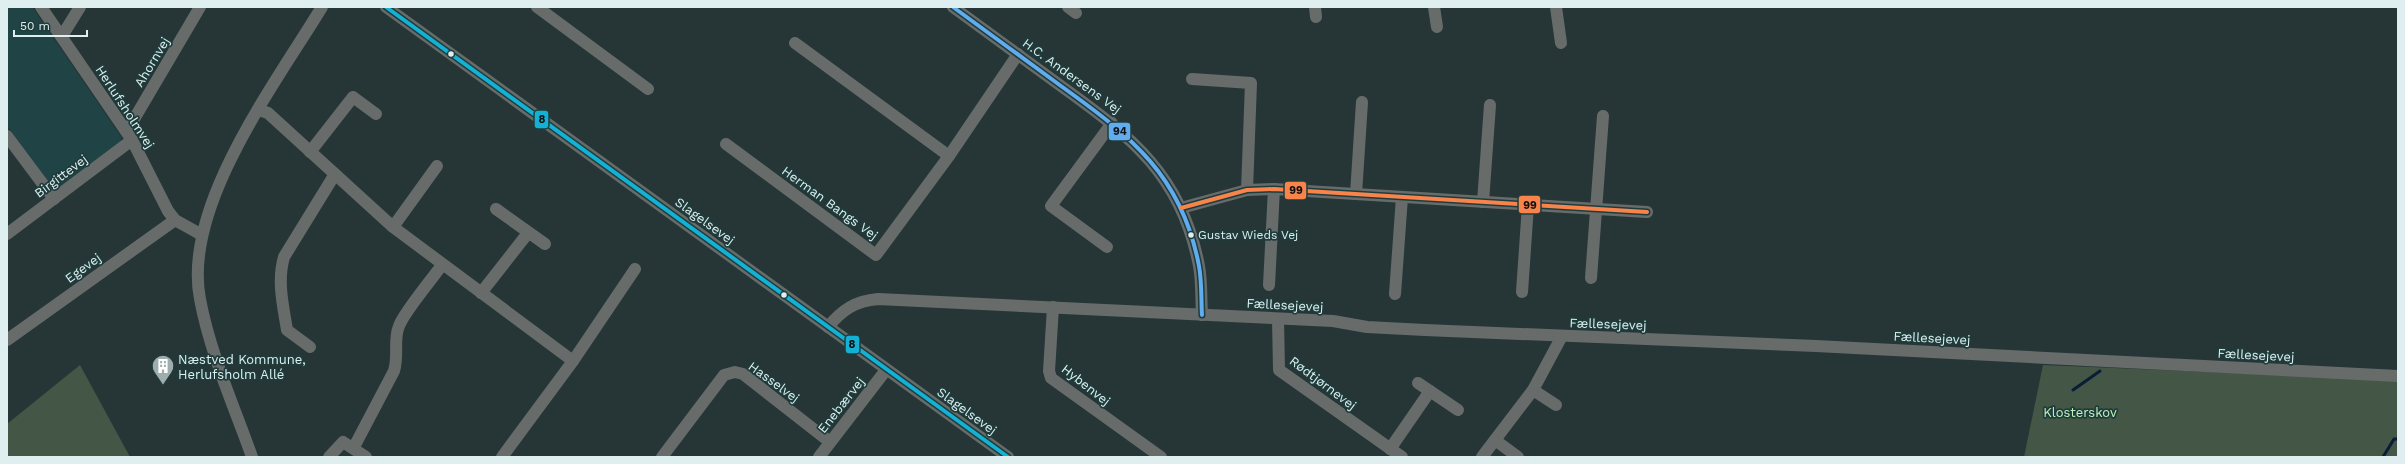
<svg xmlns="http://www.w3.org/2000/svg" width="2405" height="464" font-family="'Work Sans',sans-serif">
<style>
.built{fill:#204446}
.green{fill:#445645}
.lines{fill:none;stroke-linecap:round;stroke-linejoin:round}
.stream{stroke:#091d36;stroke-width:3}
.minor{stroke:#676c6b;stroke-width:12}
.bus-1-casing{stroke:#1f3c3d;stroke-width:7}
.bus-2-casing{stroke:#1f3c3d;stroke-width:7}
.bus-3-casing{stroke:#1f3c3d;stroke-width:7}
.bus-1{stroke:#13b2d5;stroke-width:4}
.bus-2{stroke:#60acee;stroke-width:4}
.bus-3{stroke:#f8844c;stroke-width:4}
.bus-dot{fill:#dfefef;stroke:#1f3c3d;stroke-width:1.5}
.labels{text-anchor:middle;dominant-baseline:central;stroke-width:3.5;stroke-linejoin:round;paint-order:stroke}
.bus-label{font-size:12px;fill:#dfefef;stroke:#1f3c3d;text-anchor:start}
.street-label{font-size:13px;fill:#dfefef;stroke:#1f3c3d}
.poi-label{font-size:13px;fill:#dfefef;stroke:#1f3c3d;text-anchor:start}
.park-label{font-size:13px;fill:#c2f2ba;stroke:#1f3c3d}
.line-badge{stroke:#1f3c3d;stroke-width:1.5}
.pale-badge-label{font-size:11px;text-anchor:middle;font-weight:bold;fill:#111}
</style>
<rect width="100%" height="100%" fill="#263636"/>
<polygon class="built" points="7,7 32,7 121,137 120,147 55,193 9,128 7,129"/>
<g class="green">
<polygon points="80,365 130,457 7,457 7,424"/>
<polygon points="2043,365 2398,380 2398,457 2024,457"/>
</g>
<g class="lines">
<g class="stream">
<polyline points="2073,390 2100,371"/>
<polyline points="2383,457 2394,439 2398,439"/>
</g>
<g class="minor">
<polyline points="41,7 132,140 168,211 175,220 202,235"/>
<polyline points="386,7 1008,457"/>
<polyline points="537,7 648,89"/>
<path d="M953,7C989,33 1025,60 1061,86C1132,137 1182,176 1199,266C1202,282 1201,299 1202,315"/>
<polyline points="1068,7 1076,13"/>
<polyline points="1315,7 1316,17"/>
<polyline points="1434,7 1437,27"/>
<polyline points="1556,7 1561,43"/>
<polyline points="62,36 80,7"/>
<polyline points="795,43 949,156"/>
<polyline points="1192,79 1251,83 1247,190"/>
<polyline points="259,110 268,113 393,227 573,361"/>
<polyline points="127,131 200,7"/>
<polyline points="7,136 54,199"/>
<polyline points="726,144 876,255 949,156 1018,54"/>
<polyline points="310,152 353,97 376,114"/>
<polyline points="1356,194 1362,102"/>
<polyline points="1483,202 1490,105"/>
<polyline points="1181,208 1247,190 1274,189 1647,212"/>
<polyline points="496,209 545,244"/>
<polyline points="393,227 437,166"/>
<polyline points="7,234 132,140"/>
<polyline points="1107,247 1051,206 1112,123"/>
<polyline points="1591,278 1603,116"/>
<polyline points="1269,285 1274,189"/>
<polyline points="1522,292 1528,205"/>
<polyline points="481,293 528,233"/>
<polyline points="1395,294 1402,197"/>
<polyline points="1053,307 1049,371 1051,378 1161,457"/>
<polyline points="1278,319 1279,370 1402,457"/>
<path d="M828,327C842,310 855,301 878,299L1333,321L1367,327L1425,330L1816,346L2398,376"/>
<polyline points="7,340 175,220"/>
<path d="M310,347L287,330C283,305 277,281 284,257L335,174"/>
<polyline points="1418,383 1458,410"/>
<polyline points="1533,390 1556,405"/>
<polyline points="1495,440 1518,457"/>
<path d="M354,447L394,371C399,355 393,340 399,326C404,312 432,279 442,265"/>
<polyline points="1390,449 1430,391"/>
<path d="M252,457C234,406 210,353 200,299C182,207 275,84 322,7"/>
<polyline points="329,457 343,442 366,457"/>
<polyline points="502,457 573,361 635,269"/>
<polyline points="662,457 724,375 735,372 743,374 830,442"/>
<polyline points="819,457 886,370"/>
<polyline points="1482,457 1533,390 1562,336"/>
</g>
<g class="bus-1-casing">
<polyline id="bus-1" points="386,7 1008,457"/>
</g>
<g class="bus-2-casing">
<path id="bus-2" d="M953,7C989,33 1025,60 1061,86C1132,137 1182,176 1199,266C1202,282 1201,299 1202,315"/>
</g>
<g class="bus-3-casing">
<polyline id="bus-3" points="1181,208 1247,190 1274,189 1647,212"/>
</g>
<use href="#bus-1" class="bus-1"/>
<use href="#bus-2" class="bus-2"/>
<use href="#bus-3" class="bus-3"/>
</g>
<defs>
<g id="building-pin" transform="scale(1.15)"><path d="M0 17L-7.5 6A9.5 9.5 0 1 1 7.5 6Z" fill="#9eaeae" stroke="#1f3c3d"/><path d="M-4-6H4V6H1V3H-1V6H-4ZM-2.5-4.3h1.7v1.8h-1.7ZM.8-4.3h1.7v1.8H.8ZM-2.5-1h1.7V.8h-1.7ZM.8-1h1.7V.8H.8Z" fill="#fff"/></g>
</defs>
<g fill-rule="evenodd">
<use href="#building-pin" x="163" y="366"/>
</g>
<g class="bus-dot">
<circle cx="451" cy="54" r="3.5"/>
<circle cx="1191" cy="235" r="3.5"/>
<circle cx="784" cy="295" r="3.5"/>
</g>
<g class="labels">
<g class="bus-label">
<text x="1198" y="235">Gustav Wieds Vej</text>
</g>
<g class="street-label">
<text transform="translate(152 62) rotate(-59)">Ahornvej</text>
<text transform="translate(1072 76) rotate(36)">H.C. Andersens Vej</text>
<text transform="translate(125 107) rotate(57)">Herlufsholmvej</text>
<text transform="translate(61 176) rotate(-37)">Birgittevej</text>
<text transform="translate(830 203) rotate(36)">Herman Bangs Vej</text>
<text transform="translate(705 221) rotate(36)">Slagelsevej</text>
<text transform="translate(83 268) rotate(-36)">Egevej</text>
<text transform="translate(1285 305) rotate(3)">Fællesejevej</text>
<text transform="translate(1608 324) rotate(2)">Fællesejevej</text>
<text transform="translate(1932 338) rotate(3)">Fællesejevej</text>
<text transform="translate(2256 355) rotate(3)">Fællesejevej</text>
<text transform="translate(774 382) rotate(36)">Hasselvej</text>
<text transform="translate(1323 383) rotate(37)">Rødtjørnevej</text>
<text transform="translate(1086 385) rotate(38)">Hybenvej</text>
<text transform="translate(841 405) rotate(-52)">Enebærvej</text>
<text transform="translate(967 411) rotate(36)">Slagelsevej</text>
</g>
<g class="poi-label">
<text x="178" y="359">Næstved Kommune,<tspan x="178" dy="15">Herlufsholm Allé</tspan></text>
</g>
<g class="park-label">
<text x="2080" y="412">Klosterskov</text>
</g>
</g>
<g class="line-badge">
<rect x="534" y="110" width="15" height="19" rx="4" fill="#13b2d5"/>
<rect x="1108" y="122" width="23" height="19" rx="4" fill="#60acee"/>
<rect x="1284" y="181" width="23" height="19" rx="4" fill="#f8844c"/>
<rect x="1518" y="195" width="23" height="19" rx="4" fill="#f8844c"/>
<rect x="845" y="335" width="15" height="19" rx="4" fill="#13b2d5"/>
</g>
<g class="pale-badge-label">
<text x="542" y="123">8</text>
<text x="1120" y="135">94</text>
<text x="1296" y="194">99</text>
<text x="1530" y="209">99</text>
<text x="852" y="348">8</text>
</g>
<rect width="2405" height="464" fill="none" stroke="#dfefef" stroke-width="16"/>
<path d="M14 30v6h73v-6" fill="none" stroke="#dfefef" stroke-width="2"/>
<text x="20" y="30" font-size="12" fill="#dfefef" stroke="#1f3c3d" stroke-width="3" paint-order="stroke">50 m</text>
</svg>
